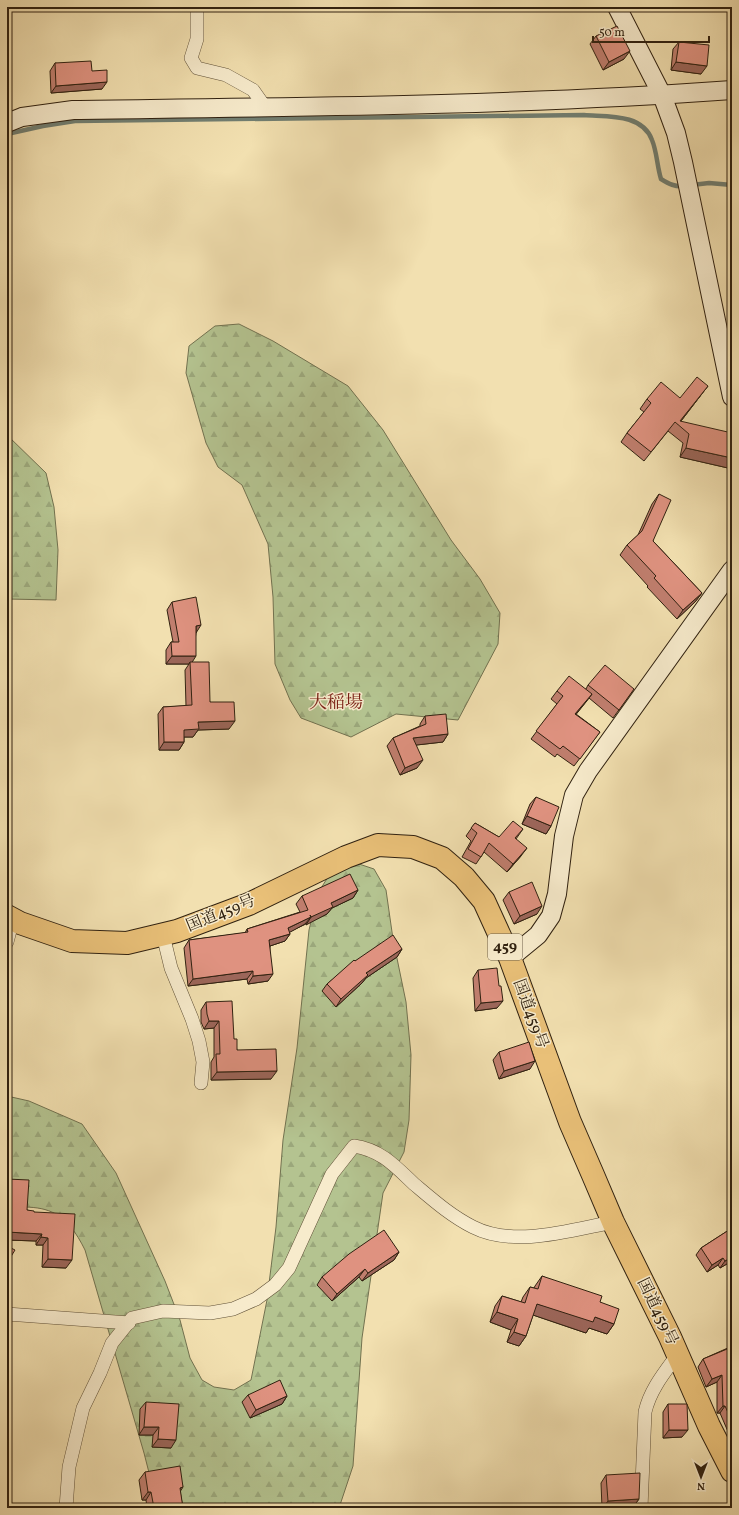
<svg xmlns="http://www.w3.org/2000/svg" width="739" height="1515" font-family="Vollkorn,'Noto Serif JP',serif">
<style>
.forest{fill:url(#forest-firs);stroke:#727250}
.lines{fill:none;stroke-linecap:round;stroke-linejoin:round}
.stream{stroke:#717e71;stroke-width:4.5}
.street-casing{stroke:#605138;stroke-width:14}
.secondary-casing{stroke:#302110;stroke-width:20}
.highway-casing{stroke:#302110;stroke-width:24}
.street{stroke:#f7ebcc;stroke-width:13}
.secondary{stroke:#f7ebcc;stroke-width:18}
.highway{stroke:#e9c078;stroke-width:22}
.wall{fill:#c07e6e;stroke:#302110}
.shaded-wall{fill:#9c665a;stroke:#302110}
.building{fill:#df9280;stroke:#302110}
.labels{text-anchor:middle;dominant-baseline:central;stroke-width:3;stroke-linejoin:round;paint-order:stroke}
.shield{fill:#f7ebcc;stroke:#6c5e48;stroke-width:1}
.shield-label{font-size:15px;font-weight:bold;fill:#302110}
.street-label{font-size:16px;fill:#302110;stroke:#f7ebcc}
.quarter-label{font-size:18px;fill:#7a1f14;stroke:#f7ebcc}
</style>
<defs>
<pattern id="forest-firs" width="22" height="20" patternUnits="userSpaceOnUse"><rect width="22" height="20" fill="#b4c390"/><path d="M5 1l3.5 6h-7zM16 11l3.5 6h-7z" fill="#9ba77b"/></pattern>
</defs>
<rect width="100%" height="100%" fill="#f2e0b0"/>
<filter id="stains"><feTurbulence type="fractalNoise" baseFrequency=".005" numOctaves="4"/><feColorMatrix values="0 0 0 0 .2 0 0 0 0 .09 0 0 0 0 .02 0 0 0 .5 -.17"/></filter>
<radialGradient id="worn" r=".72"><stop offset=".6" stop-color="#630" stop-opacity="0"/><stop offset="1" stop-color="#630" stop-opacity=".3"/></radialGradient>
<g class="forest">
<polygon points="239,324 273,341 348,386 383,430 451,540 480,579 500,613 498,644 458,720 396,714 351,737 301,718 290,700 275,664 273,597 268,544 242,485 218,467 206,443 186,373 189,346 215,326"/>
<polygon points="7,435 46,473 54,507 58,550 56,600 7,599"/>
<path d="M359,864L374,869L386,890L393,939L406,1002L411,1055L409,1120L404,1152L383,1193L362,1338L353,1466L339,1508H158L144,1453L85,1250C81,1242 76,1233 70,1226C52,1205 32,1207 7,1207V1096L29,1101L82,1124L116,1173L165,1281L180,1320L190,1358L202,1380L214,1387L234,1390L251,1380L267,1300L276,1227L283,1140L297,1048L309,930L318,893L333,869Z"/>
</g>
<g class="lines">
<g class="stream">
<path d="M7,134L43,126L75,121L584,115C607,117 642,113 652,140C657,152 657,166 661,179C669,184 675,187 684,186"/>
<polyline points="692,185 709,183 732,185"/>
</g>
<g class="street-casing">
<g id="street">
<polyline points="197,7 197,39 191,58 197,68 226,75 253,90 265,107"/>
<polyline points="163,935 171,968 192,1019 199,1041 203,1062 201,1083"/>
<polyline points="7,942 13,919"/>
<polyline points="7,1314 129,1323"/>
<path d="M66,1508L69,1467L83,1408L100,1373L112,1343L132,1318L163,1311L210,1313L233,1309L256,1299L275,1285L289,1268L332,1174L354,1146C381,1150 395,1166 414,1184C433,1200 451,1216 473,1227C514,1248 571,1230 613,1222"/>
<path d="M641,1508L645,1412C650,1390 664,1373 678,1354"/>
</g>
</g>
<g class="secondary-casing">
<g id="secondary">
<polyline points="617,7 662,95 676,133 683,162 732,397"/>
<path d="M7,123L22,117L73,110C293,107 513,106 732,90"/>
<polyline points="510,958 538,935 551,916 557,894 564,836 574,795 588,771 732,570"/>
</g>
</g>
<g class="highway-casing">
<polyline id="highway" points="7,916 20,923 72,941 127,943 177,931 249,904 346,857 378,845 413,847 442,858 464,877 484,901 510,958 570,1122 593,1175 613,1222 670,1337 709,1426 732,1471"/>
</g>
<use href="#street" class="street"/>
<use href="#secondary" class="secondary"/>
<use href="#highway" class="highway"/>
</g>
<g class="wall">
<polygon points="596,36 624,59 603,70 590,44"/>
<polygon points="679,42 701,74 671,70 673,49"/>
<polygon points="55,63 92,71 102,89 51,93 50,71"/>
<polygon points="701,395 681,421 728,468 680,457 683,443 668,431 644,461 621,442 627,433 644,412 640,409 647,399 680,398"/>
<polygon points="659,494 653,541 702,593 695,602 677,619 647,587 648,586 620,555 627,545 638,535 652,504"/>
<polygon points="172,602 196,633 192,662 210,702 229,729 198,730 193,737 184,737 184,742 179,750 159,750 158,714 163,707 186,706 185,670 189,664 166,664 166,650 171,642 173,642 167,610"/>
<polygon points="588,685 634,689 613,718 589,698 576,714 600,732 574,766 557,754 555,757 531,739 557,704 551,699 557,691 586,689"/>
<polygon points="425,716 448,734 443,742 416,745 417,768 400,775 387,746 393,738 420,726 420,724"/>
<polygon points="536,797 551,826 546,834 522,824 530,804"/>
<polygon points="475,823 499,837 523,829 516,839 521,856 507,872 484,852 476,864 462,857 471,841 466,836"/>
<polygon points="358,890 353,898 332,908 327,914 289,932 290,934 285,941 270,946 268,981 248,984 247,979 188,986 184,948 189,940 245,933 247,929 300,912 296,904 302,896"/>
<polygon points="509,892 537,914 514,924 503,900"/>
<polygon points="402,949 397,957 366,978 362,983 336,1007 322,991 327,984 355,961"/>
<polygon points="478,970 497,1008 475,1011 473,978"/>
<polygon points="206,1002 234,1039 237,1050 271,1079 211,1080 211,1062 214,1057 214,1028 204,1029 201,1022 201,1010"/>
<polygon points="499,1052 530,1069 499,1079 493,1060"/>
<polygon points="7,1179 27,1210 34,1212 66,1268 42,1267 43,1245 36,1245 36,1241 7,1240"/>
<polygon points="732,1228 732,1261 720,1268 718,1265 707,1272 696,1255 701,1248"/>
<polygon points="399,1252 394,1260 362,1281 359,1277 332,1301 317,1285 322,1277"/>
<polygon points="542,1276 600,1302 614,1324 607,1334 589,1328 586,1333 533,1315 526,1336 519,1346 507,1342 511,1330 490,1322 495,1306 502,1296 521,1302 523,1297 530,1287 534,1288 535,1286"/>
<polygon points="732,1319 732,1441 720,1413 717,1413 717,1382 706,1387 698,1367 703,1359 730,1347 728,1324"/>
<polygon points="248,1395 287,1396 282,1404 250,1418 242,1402"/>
<polygon points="146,1402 171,1448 152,1447 153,1435 139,1435 140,1409"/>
<polygon points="668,1404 682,1437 663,1438 663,1412"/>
<polygon points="145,1472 180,1491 183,1508 147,1508 146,1500 142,1500 139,1480"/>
<polygon points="606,1475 639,1499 633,1507 602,1508 601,1483"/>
</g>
<g class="shaded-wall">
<polygon points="630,51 624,59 603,70 609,62"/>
<polygon points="676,62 707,66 701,74 671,70"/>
<polygon points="107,82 102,89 51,93 56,86"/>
<polygon points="708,386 701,395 678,425 680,421"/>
<polygon points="686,448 732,458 732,463 728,468 680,457"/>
<polygon points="702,593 695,602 677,619 683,610"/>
<polygon points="201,625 196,633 196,626"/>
<polygon points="172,656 196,656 191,664 190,662 189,664 166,664"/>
<polygon points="592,694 586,702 570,722 575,714"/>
<polygon points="235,721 229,729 198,730 193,737 179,737 184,730 198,722"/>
<polygon points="448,734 443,742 408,746 413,738"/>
<polygon points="164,742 184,742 179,750 159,750"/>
<polygon points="423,760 417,768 400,775 405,768"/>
<polygon points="527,816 551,826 546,834 522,824"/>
<polygon points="527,848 521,856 507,872 513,864"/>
<polygon points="358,890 353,898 332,908 327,914 306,925 311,917 331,903"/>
<polygon points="542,906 537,914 514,924 520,916"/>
<polygon points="311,917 305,924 283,936 288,928"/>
<polygon points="290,934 285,941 264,948 269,940"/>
<polygon points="402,949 397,957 366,978 362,983 336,1007 341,999 366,973"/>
<polygon points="253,971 247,979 188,986 193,979"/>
<polygon points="273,974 268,981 248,984 253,976"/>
<polygon points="503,1001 497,1008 475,1011 481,1003"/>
<polygon points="209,1021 219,1021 214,1028 204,1029"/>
<polygon points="535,1061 530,1069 499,1079 504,1071"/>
<polygon points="277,1071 271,1079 211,1080 217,1072"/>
<polygon points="7,1232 42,1234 36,1241 7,1240"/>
<polygon points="41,1237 48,1238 43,1245 36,1245"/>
<polygon points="399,1252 394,1260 362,1281 368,1273"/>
<polygon points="732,1257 732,1261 720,1268 725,1261"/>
<polygon points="723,1258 718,1265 707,1272 712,1265"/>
<polygon points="48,1259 72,1260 66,1268 42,1267"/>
<polygon points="365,1269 359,1277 332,1301 337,1294"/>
<polygon points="537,1304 595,1317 614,1324 607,1334 589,1328 586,1333 530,1314"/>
<polygon points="497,1312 518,1319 511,1330 490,1322"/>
<polygon points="514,1332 526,1336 519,1346 507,1342"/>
<polygon points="722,1375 717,1382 706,1387 712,1379"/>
<polygon points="287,1396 282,1404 250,1418 256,1410"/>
<polygon points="723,1406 725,1406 720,1413 717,1413"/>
<polygon points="144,1427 159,1427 153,1435 139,1435"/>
<polygon points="669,1430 688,1430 682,1437 663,1438"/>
<polygon points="158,1439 176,1440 171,1448 152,1447"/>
<polygon points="183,1487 178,1495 180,1488"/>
<polygon points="148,1492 151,1492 146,1500 142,1500"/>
<polygon points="639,1499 633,1507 603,1508 608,1501"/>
</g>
<g class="building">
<polygon points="617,26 630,51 609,62 596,36"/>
<polygon points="679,42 709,45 707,66 676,62"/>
<polygon points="91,61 92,71 107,70 107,82 56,86 55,63"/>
<polygon points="697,377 708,386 680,421 732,433 732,458 686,448 689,434 675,422 651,452 627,433 651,403 647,399 661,382 680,398"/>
<polygon points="659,494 671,500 653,541 702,593 683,610 654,578 656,576 627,545 642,531"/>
<polygon points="196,597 201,625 196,626 196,656 172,656 171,642 179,642 172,602"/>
<polygon points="190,662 209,662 210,702 234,702 235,721 198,722 199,729 184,730 184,742 164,742 163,707 192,705"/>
<polygon points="605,665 634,689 619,710 588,685"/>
<polygon points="569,676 592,694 575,714 600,732 580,759 563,746 560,749 536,731 563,696 557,691"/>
<polygon points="446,714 448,734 413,738 423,760 405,768 393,738 426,724 425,716"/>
<polygon points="536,797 559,807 551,826 527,816"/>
<polygon points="513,821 523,829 515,838 527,848 513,864 489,843 481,857 468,849 477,833 471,828 475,823 499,837"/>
<polygon points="350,874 358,890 331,903 333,907 311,917 310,915 311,917 288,928 290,934 269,940 273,974 253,976 253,971 193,979 189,940 248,932 247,929 308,910 302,896"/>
<polygon points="532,882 542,906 520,916 509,892"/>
<polygon points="393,935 402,949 366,973 368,975 341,999 327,984 354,960 355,961"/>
<polygon points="497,968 499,986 501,986 503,1001 481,1003 478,970"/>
<polygon points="232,1001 234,1039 237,1039 237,1050 276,1049 277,1071 217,1072 216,1054 220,1054 219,1021 209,1021 207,1014 206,1002"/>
<polygon points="529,1042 535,1061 504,1071 499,1052"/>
<polygon points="7,1179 29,1180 27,1210 34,1211 34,1212 75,1214 72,1260 48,1259 48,1238 41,1237 42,1234 7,1232"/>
<polygon points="732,1228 732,1257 725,1261 723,1258 712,1265 701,1248"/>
<polygon points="384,1230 399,1252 368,1273 365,1269 337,1294 322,1277 349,1254"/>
<polygon points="7,1246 15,1250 7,1263"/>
<polygon points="542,1276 602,1296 600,1302 619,1309 614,1324 595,1317 593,1322 537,1304 526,1336 514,1332 518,1319 497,1312 502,1296 525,1303 530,1287 538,1289"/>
<polygon points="732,1347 732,1421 725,1406 723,1406 722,1375 712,1379 703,1359"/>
<polygon points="280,1380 287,1396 256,1410 248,1395"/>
<polygon points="146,1402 179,1404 176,1440 158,1439 159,1427 144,1427"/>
<polygon points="668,1404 687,1404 688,1430 669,1430"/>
<polygon points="180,1466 183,1487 180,1488 183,1508 154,1508 151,1492 148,1492 145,1472"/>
<polygon points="640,1473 639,1499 608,1501 606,1475"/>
</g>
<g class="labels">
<rect class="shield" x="488" y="934" width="34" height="26" rx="3"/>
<g class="shield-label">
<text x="505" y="947">459</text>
</g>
<g class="street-label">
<text transform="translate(221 914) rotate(-22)">国道459号</text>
<text transform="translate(530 1014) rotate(70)">国道459号</text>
<text transform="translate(657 1312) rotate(64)">国道459号</text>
</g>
<g class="quarter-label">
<text x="336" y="703">大稲場</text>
</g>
</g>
<rect width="739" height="1515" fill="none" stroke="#f2e0b0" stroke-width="24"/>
<rect x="8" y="8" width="723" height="1499" fill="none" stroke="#302110" stroke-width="2"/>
<rect x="12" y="12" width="715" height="1491" fill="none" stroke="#302110"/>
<g transform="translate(701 1477) rotate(180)" stroke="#f7ebcc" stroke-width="3" paint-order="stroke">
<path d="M0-3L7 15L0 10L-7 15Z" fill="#302110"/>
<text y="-6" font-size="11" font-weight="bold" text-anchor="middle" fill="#302110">N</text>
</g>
<path d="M593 36v6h116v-6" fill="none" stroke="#302110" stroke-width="2"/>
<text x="599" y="36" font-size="12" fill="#302110" stroke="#f7ebcc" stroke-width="3" paint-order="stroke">50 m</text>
<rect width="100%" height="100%" filter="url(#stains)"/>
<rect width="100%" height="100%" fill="url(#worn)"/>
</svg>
